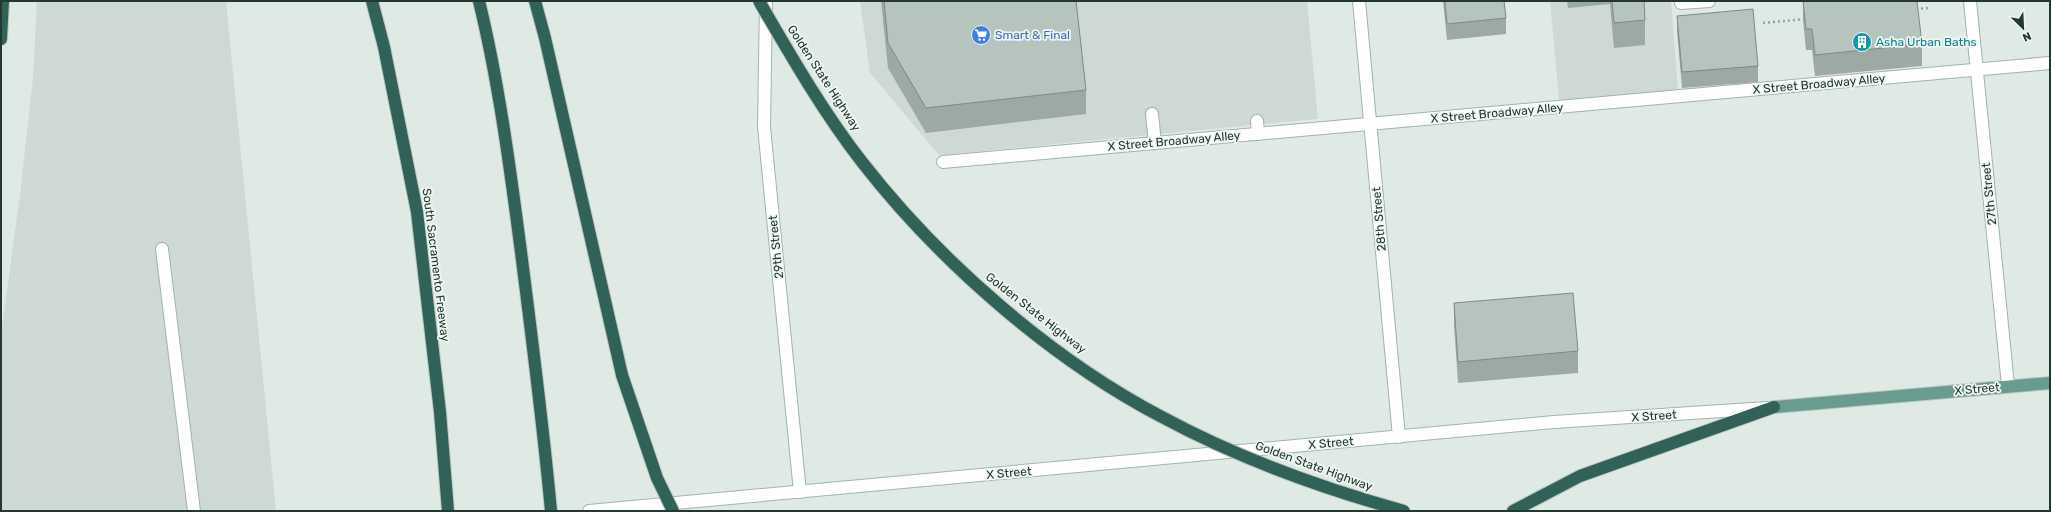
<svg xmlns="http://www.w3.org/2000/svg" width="2051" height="512" font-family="Rubik,sans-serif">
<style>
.built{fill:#cfd9d4}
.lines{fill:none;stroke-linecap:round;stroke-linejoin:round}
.lane-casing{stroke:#a3b1ac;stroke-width:14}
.street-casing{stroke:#a3b1ac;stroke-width:14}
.secondary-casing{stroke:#a0b5ad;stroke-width:14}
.primary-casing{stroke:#bdc4c2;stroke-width:14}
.highway-casing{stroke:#bdc4c2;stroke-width:14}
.path{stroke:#83ab9e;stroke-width:2.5;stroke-dasharray:2 3;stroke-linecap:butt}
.lane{stroke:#fff;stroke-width:12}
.street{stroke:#fff;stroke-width:12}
.secondary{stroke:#fff;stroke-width:12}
.primary{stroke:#689c8e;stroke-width:12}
.highway{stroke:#316257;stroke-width:12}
.highway-bridge-casing{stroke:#bdc4c2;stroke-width:14;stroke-linecap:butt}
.highway-bridge{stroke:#316257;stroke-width:12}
.wall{fill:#9da9a3}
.building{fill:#b6c4be;stroke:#7f8985}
.labels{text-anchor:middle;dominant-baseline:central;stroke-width:3.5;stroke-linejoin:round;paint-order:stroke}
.shop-label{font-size:12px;fill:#366cbe;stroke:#f0f7f3;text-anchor:start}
.culture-label{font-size:12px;fill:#0d838f;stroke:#f0f7f3;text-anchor:start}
.street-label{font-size:12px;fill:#223932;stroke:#f0f7f3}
</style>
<rect width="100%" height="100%" fill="#e0eae5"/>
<g class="built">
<polygon points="37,1 226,1 276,511 1,511 1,334 20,195 33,77"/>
<polygon points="860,1 1307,1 1318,119 939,155 870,73"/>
<polygon points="1550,1 1671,1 1678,90 1559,100"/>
</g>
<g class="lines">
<g class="lane-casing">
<g id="lane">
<polyline points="1681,3 1709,1"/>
<polyline points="1152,114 1155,143"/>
<polyline points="1257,121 1258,134"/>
<polyline points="943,162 2050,63"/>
<polyline points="162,249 194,511"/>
</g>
</g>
<g class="street-casing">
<g id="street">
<polyline points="1359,1 1399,437"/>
<polyline points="1970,1 2008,386"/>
</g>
</g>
<g class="secondary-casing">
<g id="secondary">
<polyline points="766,1 764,127 800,492"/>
<polyline points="589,511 1554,422 1767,408"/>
</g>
</g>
<g class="primary-casing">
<polyline id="primary" points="1774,407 2050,383"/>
</g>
<g class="highway-casing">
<g id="highway">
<polyline points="372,1 384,47 417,212 440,412 448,511"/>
<path d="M479,1C499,83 510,168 521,252C532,338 543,424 551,511"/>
<polyline points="535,1 545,38 622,375"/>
<polyline points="1,39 3,1"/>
<polyline points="1513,511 1580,476 1774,407"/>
</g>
</g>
<g class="path">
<polyline points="1916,9 1928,8"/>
<polyline points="1763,23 1806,19"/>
</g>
<use href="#lane" class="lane"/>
<use href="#street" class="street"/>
<use href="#secondary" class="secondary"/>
<use href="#primary" class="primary"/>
<use href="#highway" class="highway"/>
<g class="highway-bridge-casing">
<g id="highway-bridge">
<path d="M759,1C791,56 823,112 862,162C939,261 1051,359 1162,417C1238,458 1321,488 1404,511"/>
<polyline points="622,375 657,478 673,511"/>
</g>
</g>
<use href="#highway-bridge" class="highway-bridge"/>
</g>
<g class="wall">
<polygon points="881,1 1076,1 1086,90 1086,114 926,133 888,68"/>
<polygon points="1443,1 1504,1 1506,18 1506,34 1447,40"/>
<polygon points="1567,1 1644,1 1645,20 1645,45 1614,48 1610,4 1568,8"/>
<polygon points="1803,1 1922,44 1922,66 1815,76 1812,50 1806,50 1803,20"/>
<polygon points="1677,16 1758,66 1758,82 1682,88 1677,32"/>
<polygon points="1454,303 1578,351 1578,373 1458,383 1454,325"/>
</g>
<g class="building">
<polygon points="884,1 1076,1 1086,90 926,108 888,43"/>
<polygon points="1445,1 1504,1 1506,18 1447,24"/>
<polygon points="1612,1 1644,1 1645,20 1614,23"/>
<polygon points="1803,1 1917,1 1922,44 1815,55 1812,29 1806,29"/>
<polygon points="1753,9 1758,66 1682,72 1677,16"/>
<polygon points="1573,293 1578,351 1458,362 1454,303"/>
</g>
<defs>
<g id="supermarket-disc" transform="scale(1)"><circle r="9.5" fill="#3f7fe0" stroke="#f0f7f3"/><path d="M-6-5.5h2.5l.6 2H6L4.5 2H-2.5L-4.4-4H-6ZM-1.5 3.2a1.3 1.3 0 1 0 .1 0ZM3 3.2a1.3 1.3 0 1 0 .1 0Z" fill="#fff"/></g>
<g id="building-disc" transform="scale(1)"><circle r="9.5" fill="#0f9aa8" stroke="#f0f7f3"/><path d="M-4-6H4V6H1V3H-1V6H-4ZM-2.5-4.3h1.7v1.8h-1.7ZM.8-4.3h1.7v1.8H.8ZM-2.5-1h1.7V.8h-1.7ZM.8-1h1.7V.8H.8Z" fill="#fff"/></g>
</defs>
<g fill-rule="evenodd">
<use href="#supermarket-disc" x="981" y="35"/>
<use href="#building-disc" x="1862" y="42"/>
</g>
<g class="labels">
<g class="shop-label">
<text x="995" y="35">Smart &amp; Final</text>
</g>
<g class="culture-label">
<text x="1876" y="42">Asha Urban Baths</text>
</g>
<g class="street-label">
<text transform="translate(824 78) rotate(57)">Golden State Highway</text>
<text transform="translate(1819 84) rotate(-5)">X Street Broadway Alley</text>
<text transform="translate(1497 113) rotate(-5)">X Street Broadway Alley</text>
<text transform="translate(1174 141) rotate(-5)">X Street Broadway Alley</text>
<text transform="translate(1989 194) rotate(-96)">27th Street</text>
<text transform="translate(1379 219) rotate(-95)">28th Street</text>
<text transform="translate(776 247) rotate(-96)">29th Street</text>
<text transform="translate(436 265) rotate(83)">South Sacramento Freeway</text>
<text transform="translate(1036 313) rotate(38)">Golden State Highway</text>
<text transform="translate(1977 389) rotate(-5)">X Street</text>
<text transform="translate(1654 416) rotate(-4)">X Street</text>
<text transform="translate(1331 443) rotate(-5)">X Street</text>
<text transform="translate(1314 466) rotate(20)">Golden State Highway</text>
<text transform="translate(1009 473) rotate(-5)">X Street</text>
</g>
</g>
<rect width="2051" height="512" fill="none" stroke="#223932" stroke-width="4"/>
<g transform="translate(2023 28) rotate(156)" stroke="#f0f7f3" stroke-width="3" paint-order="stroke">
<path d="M0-3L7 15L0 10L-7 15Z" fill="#223932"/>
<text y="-6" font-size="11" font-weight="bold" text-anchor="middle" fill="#223932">N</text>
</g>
</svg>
